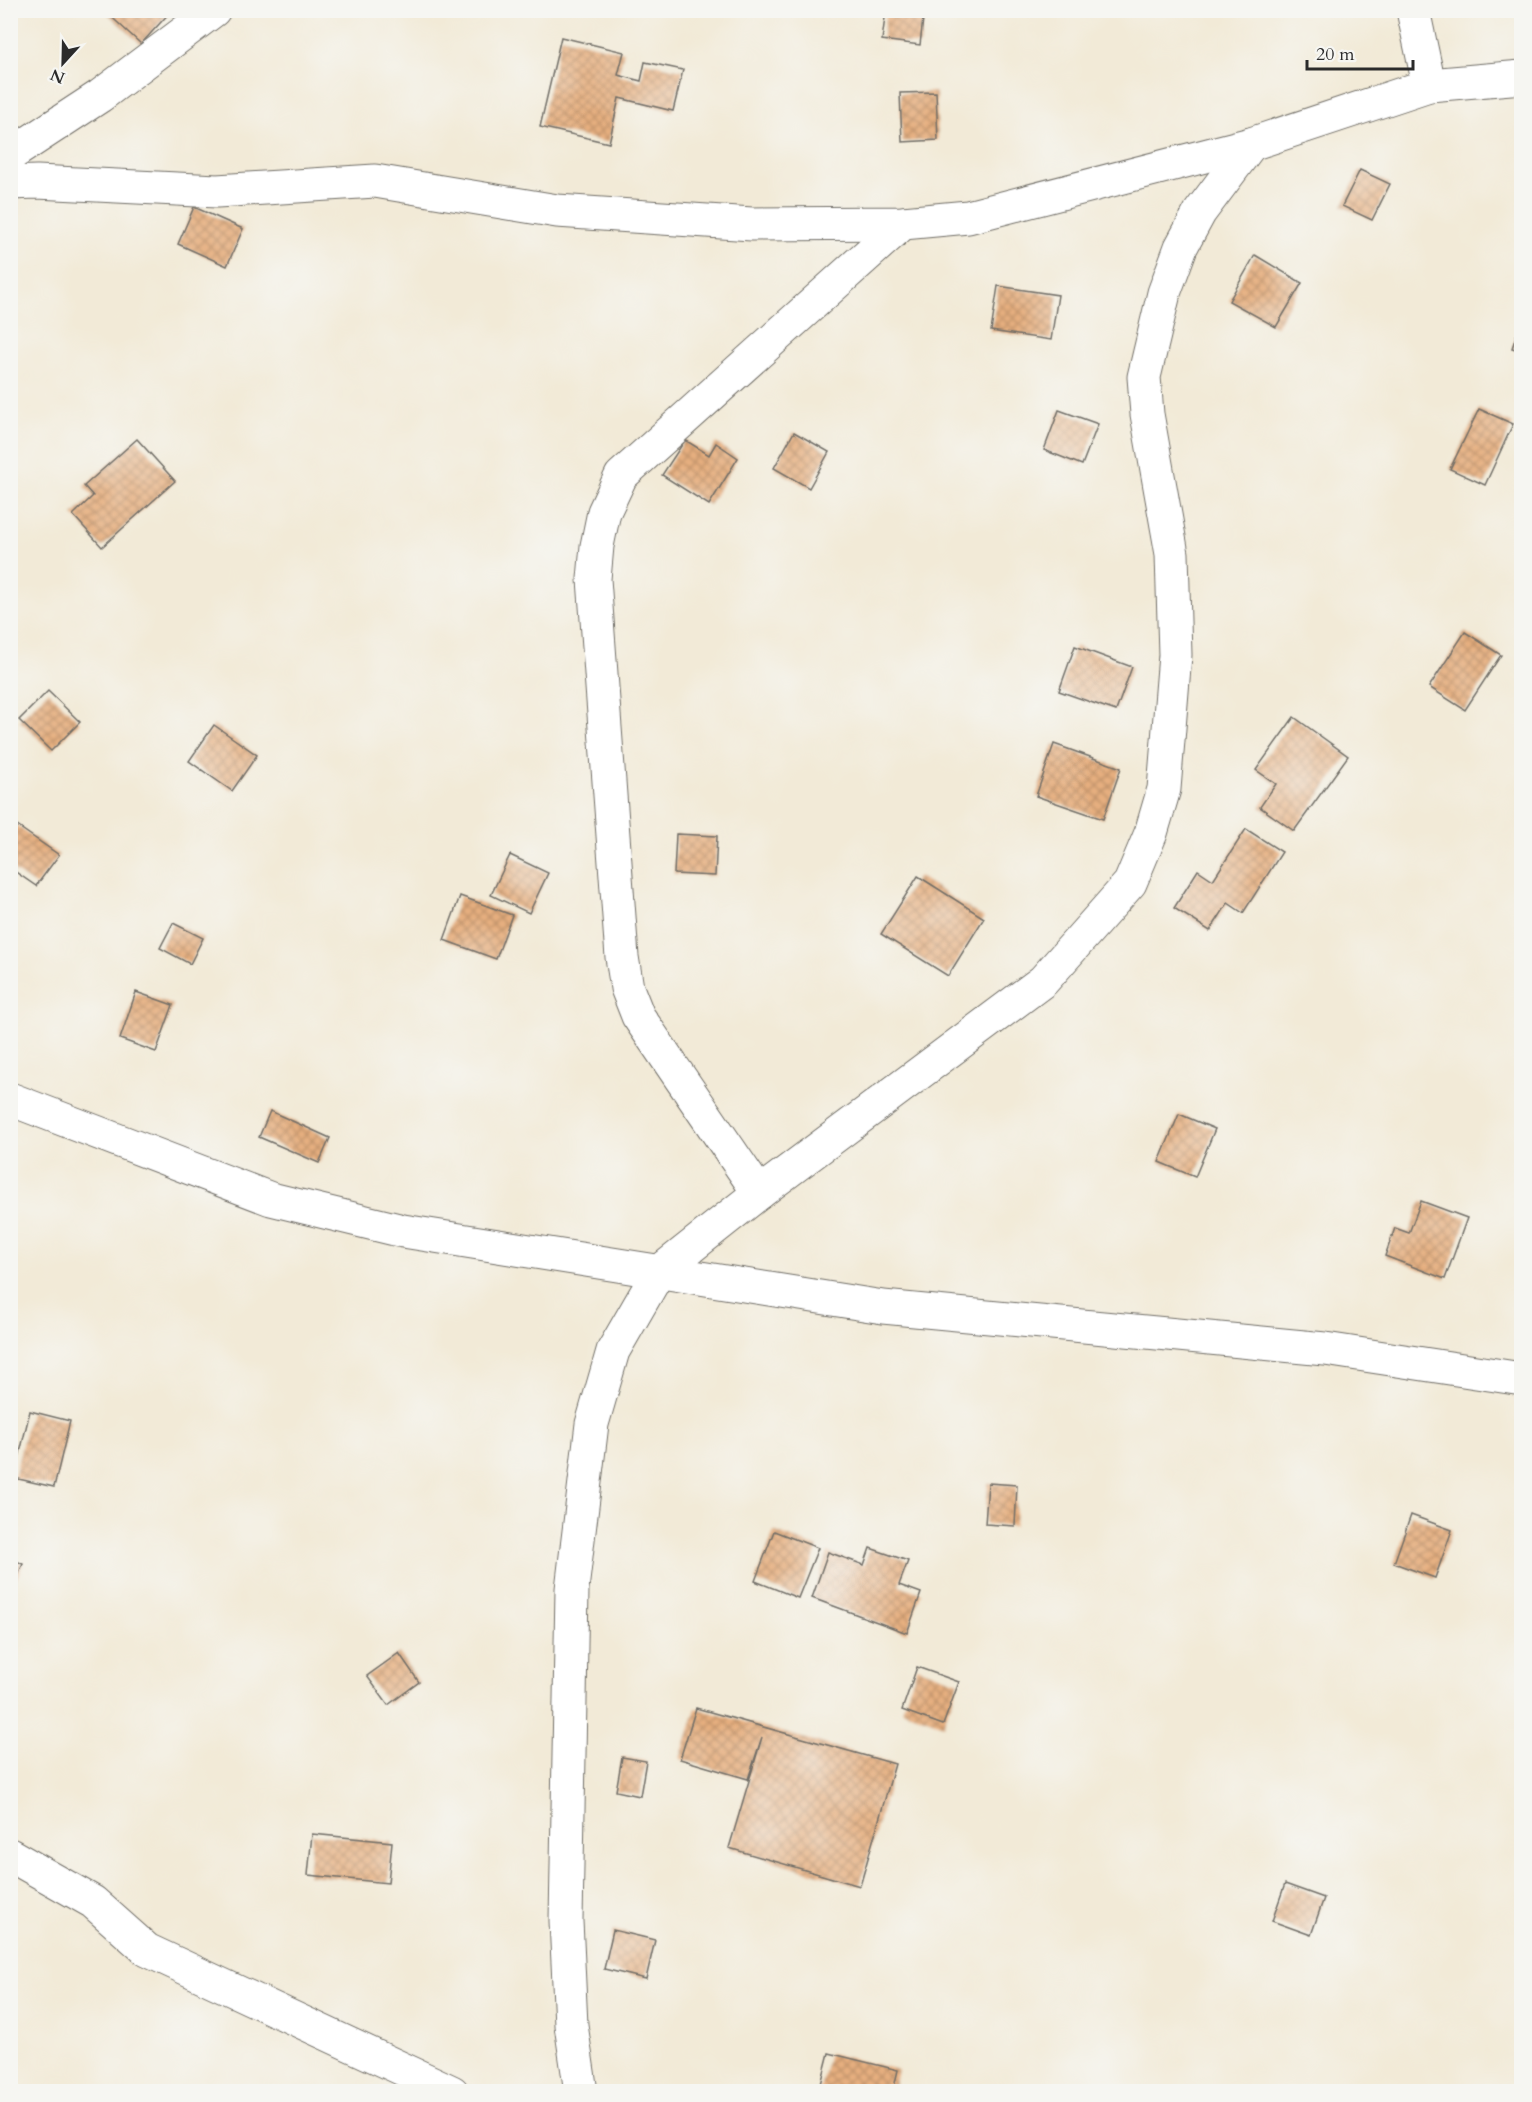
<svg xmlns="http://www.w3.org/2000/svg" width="1532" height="2102" font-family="Cardo,serif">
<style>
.building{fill:url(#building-cross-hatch)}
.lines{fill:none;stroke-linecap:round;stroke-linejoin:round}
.minor-casing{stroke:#716e67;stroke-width:35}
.minor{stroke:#fff;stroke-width:33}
</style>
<defs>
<pattern id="building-cross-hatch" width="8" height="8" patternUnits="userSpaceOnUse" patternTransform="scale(1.5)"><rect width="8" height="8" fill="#e6af7f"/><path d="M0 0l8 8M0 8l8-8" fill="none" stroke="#bb8f68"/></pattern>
</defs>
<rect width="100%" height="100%" fill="#f6f6f2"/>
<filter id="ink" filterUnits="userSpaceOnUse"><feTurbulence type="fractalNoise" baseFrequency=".0167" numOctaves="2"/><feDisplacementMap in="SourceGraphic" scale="12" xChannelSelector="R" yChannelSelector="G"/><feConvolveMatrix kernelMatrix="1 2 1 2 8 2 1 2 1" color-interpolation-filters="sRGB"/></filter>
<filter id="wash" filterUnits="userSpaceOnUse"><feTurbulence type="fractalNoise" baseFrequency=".008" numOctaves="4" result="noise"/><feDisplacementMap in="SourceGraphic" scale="24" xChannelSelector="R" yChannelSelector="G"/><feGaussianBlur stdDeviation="1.35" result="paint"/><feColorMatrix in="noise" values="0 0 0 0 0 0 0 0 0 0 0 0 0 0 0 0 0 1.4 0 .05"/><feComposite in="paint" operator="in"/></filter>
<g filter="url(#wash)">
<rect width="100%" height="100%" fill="#f2ead7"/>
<g id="blocks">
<g class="building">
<polygon points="104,10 172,10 141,44"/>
<polygon points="886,10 924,10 920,45 882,40"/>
<polygon points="561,37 624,52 618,75 641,81 645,62 683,70 673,111 619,98 609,143 540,127"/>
<polygon points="936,92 938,140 902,142 900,93"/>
<polygon points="1360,170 1390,184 1372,220 1342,206"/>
<polygon points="194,207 243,229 227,266 178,244"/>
<polygon points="1255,255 1302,283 1276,327 1229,301"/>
<polygon points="998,286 1058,295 1051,340 991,331"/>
<polygon points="1521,322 1522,322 1522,351 1512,348"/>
<polygon points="1479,409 1513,424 1485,485 1450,469"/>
<polygon points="1059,410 1098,424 1082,465 1044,450"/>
<polygon points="794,432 829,452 809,488 774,468"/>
<polygon points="137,439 175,481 102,547 73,515 93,496 84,486"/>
<polygon points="685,440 709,455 716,443 738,458 709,505 662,475"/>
<polygon points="1465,632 1501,655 1465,710 1429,687"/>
<polygon points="1075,646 1132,667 1116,711 1059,691"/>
<polygon points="48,691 80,722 51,751 19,720"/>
<polygon points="1294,717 1348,756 1294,831 1260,807 1276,784 1256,770"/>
<polygon points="214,725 257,755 232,791 189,761"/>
<polygon points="1054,744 1121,768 1103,819 1036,796"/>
<polygon points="10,821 59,855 36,886 10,868"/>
<polygon points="1246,829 1282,852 1243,913 1228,903 1210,931 1174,908 1198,870 1213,880"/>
<polygon points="676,834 717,836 715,876 674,874"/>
<polygon points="510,855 548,873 529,913 491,895"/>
<polygon points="918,876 984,918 948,976 881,934"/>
<polygon points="460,896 512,915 496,959 444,940"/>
<polygon points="173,923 203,938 190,964 160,948"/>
<polygon points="136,992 173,1005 156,1052 120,1039"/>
<polygon points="270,1111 330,1138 319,1163 259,1137"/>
<polygon points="1179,1114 1215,1129 1195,1177 1159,1162"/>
<polygon points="1421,1201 1467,1218 1445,1279 1385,1256 1395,1228 1409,1233"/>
<polygon points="30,1411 70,1421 54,1487 14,1478"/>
<polygon points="988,1483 1017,1485 1015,1526 985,1524"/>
<polygon points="1411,1515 1452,1530 1435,1578 1394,1563"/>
<polygon points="774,1531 818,1548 798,1598 755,1581"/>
<polygon points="870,1548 908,1561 899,1585 921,1593 907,1633 812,1598 828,1552 864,1565"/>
<polygon points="10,1558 23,1564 10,1593"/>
<polygon points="399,1653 419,1682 388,1705 367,1676"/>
<polygon points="917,1667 959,1682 943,1725 902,1710"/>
<polygon points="696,1708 895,1764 860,1886 729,1848 762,1737 748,1779 680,1759"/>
<polygon points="622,1757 646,1761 640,1796 616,1791"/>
<polygon points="312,1834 392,1842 388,1883 308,1875"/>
<polygon points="1285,1884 1324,1898 1311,1935 1272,1921"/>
<polygon points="613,1930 655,1940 646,1979 604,1969"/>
<polygon points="829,2053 898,2070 893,2092 819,2092"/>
</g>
</g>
</g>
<g filter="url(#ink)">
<use href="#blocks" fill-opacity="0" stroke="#716e67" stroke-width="1.5"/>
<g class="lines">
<g class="minor-casing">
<g id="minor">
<polyline points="1413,10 1429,85"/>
<polyline points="10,155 100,96 214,10"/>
<polyline points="10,183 37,182 217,191 375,181 557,211 752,224 903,223 968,217 1251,144 1429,85 1522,77"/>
<polyline points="10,1099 271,1199 403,1231 883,1307 1325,1349 1522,1379"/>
<polyline points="759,1193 638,1016 627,988 622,957 594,579 597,546 604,512 621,476 903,223"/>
<polyline points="10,1855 93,1902 147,1950 452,2092"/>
<polyline points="581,2092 571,2025 566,1921 572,1589 592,1424 613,1351 658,1273 759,1193 1043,981 1130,883 1151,833 1164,789 1175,655 1172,554 1147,414 1144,377 1164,293 1181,247 1200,212 1251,144"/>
</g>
</g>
<use href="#minor" class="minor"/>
</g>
</g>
<rect width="1532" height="2102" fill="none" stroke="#f6f6f2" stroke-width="36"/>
<g transform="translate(63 63) rotate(202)" stroke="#f6f6f2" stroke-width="4.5" paint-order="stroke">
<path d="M0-4.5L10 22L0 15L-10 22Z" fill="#2b2b2b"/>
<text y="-9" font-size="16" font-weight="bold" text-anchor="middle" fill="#2b2b2b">N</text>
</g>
<path d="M1307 60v9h106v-9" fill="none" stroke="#2b2b2b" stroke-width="3"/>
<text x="1316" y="60" font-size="18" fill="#2b2b2b" stroke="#f6f6f2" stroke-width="4.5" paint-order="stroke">20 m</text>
</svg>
